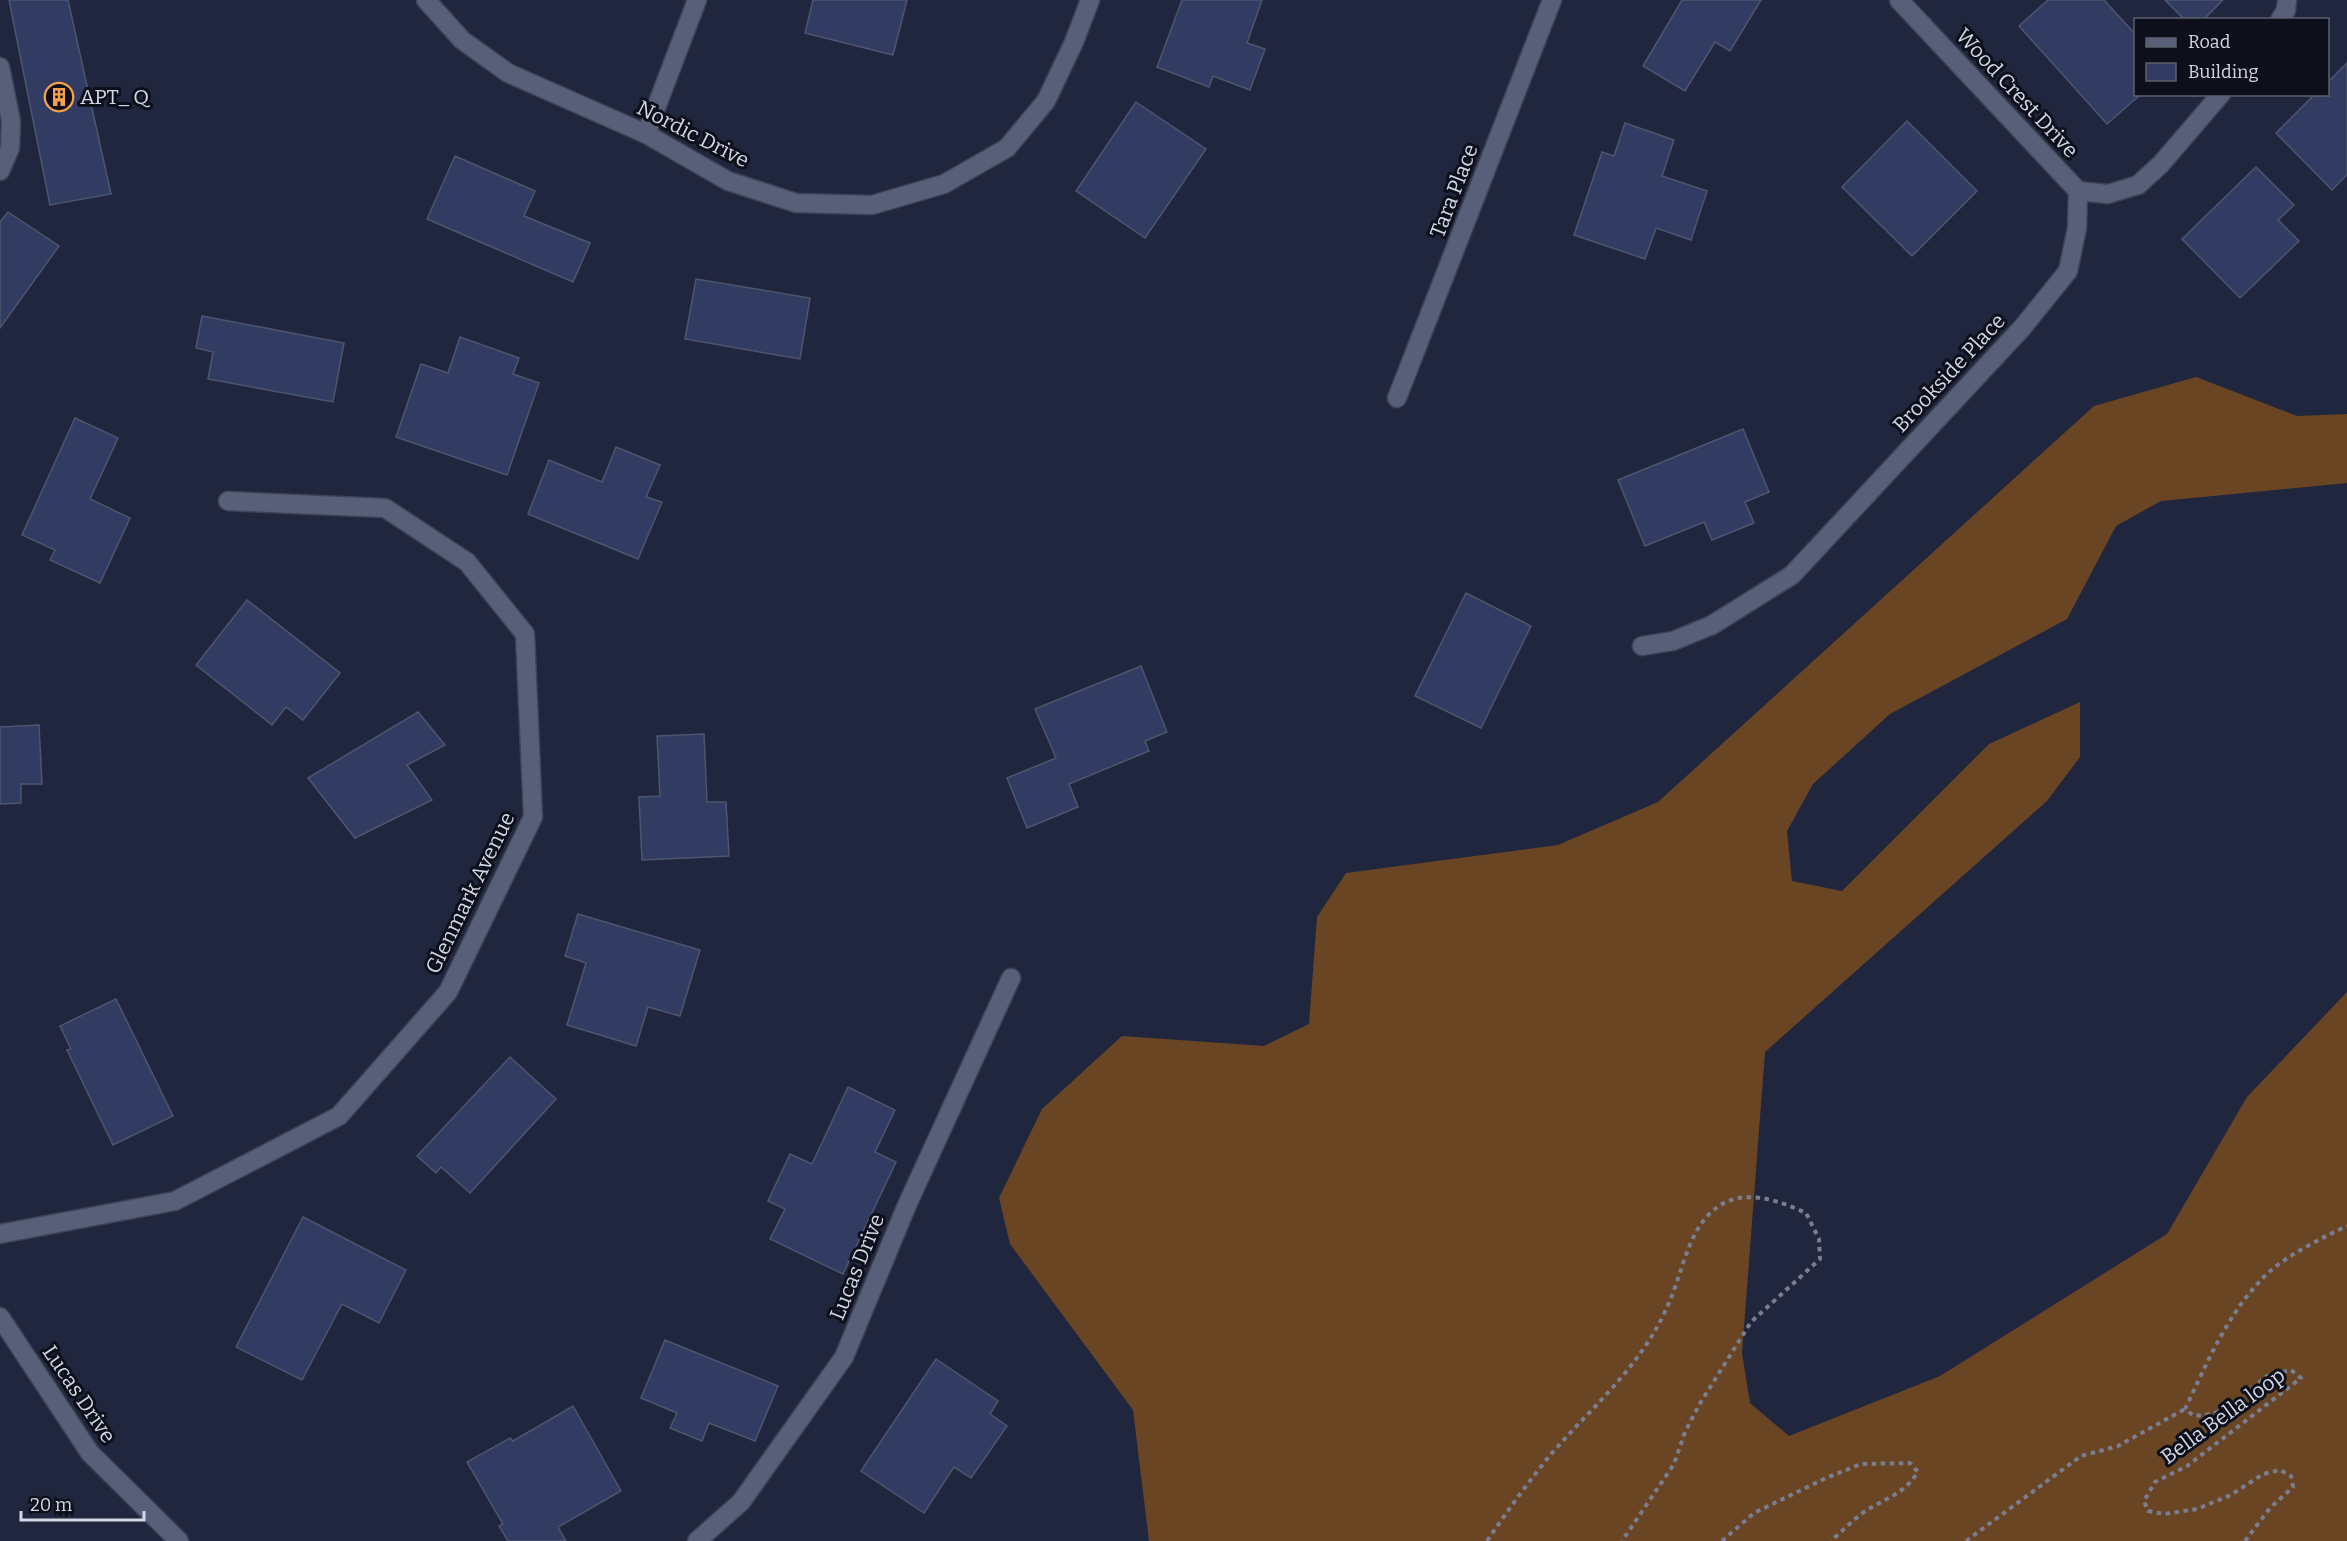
<svg xmlns="http://www.w3.org/2000/svg" width="2347" height="1541" font-family="Bitter,serif">
<style>
.forest{fill:#694524}
.building{fill:#323c63;stroke:#4e556e;stroke-width:1.5}
.lines{fill:none;stroke-linecap:round;stroke-linejoin:round}
.service-casing{stroke:#3e4356;stroke-width:21}
.minor-casing{stroke:#3e4356;stroke-width:21}
.path{stroke:#797e91;stroke-width:4;stroke-dasharray:4.5 4.5;stroke-linecap:butt}
.service{stroke:#585f79;stroke-width:18}
.minor{stroke:#585f79;stroke-width:18}
.labels{text-anchor:middle;dominant-baseline:central;stroke-width:6;stroke-linejoin:round;paint-order:stroke}
.street-label{font-size:21px;fill:#d3d8e7;stroke:#0d101a}
.poi-label{font-size:21px;fill:#d3d8e7;stroke:#0d101a;text-anchor:start}
</style>
<rect width="100%" height="100%" fill="#20263d"/>
<polygon class="forest" points="2196,377 2297,416 2347,414 2347,483 2161,501 2116,526 2067,619 1890,714 1813,784 1787,831 1792,881 1842,891 1989,744 2080,702 2080,757 2047,801 1765,1052 1742,1353 1750,1403 1789,1436 1940,1376 2167,1234 2247,1097 2347,992 2347,1541 1149,1541 1133,1410 1010,1244 999,1198 1042,1109 1122,1036 1264,1046 1309,1024 1317,917 1346,873 1558,845 1658,802 2094,406"/>
<g class="building">
<polygon points="9,0 68,0 111,194 50,205"/>
<polygon points="813,0 907,0 893,55 805,33"/>
<polygon points="1182,0 1262,0 1247,43 1265,49 1250,90 1213,76 1209,87 1157,67"/>
<polygon points="1682,0 1761,0 1730,51 1715,42 1685,91 1643,66"/>
<polygon points="2048,0 2104,0 2136,35 2136,78 2134,79 2136,94 2141,94 2107,124 2019,26"/>
<polygon points="2165,0 2223,0 2203,20 2185,20"/>
<polygon points="2347,63 2347,175 2332,190 2276,133 2315,94 2328,94 2328,82"/>
<polygon points="1136,102 1206,149 1145,238 1076,191"/>
<polygon points="1907,121 1977,191 1912,256 1842,187"/>
<polygon points="1625,123 1674,140 1662,176 1707,191 1691,240 1656,228 1645,259 1574,235 1602,152 1614,156"/>
<polygon points="455,156 535,191 524,216 590,243 573,282 427,219"/>
<polygon points="2256,167 2294,205 2278,220 2299,241 2240,298 2182,239"/>
<polygon points="8,212 59,246 0,328 0,222"/>
<polygon points="696,279 810,298 800,359 685,339"/>
<polygon points="202,316 344,343 333,402 208,379 213,352 196,348"/>
<polygon points="460,337 519,358 513,374 539,383 507,475 396,437 421,364 448,373"/>
<polygon points="75,418 118,438 90,499 130,518 100,583 50,560 55,550 22,535"/>
<polygon points="1743,429 1769,492 1745,502 1754,523 1712,540 1704,522 1645,546 1618,480"/>
<polygon points="616,447 660,465 646,497 662,502 638,559 528,514 549,460 602,482"/>
<polygon points="1466,593 1531,626 1481,728 1415,696"/>
<polygon points="247,600 340,673 303,720 286,707 272,725 196,665"/>
<polygon points="1141,666 1167,732 1145,741 1149,751 1069,784 1078,807 1027,828 1007,778 1056,758 1035,709"/>
<polygon points="418,712 445,745 407,765 432,800 355,838 308,778"/>
<polygon points="39,725 42,784 21,784 21,803 0,804 0,727"/>
<polygon points="704,734 707,802 726,802 729,856 642,860 639,797 660,796 657,736"/>
<polygon points="578,914 700,950 680,1016 648,1007 636,1046 567,1025 586,963 565,956"/>
<polygon points="116,999 173,1116 113,1145 67,1050 71,1049 60,1026"/>
<polygon points="510,1057 556,1099 470,1193 441,1167 436,1173 417,1156"/>
<polygon points="848,1087 895,1110 875,1152 896,1162 843,1274 770,1239 785,1209 768,1201 790,1154 812,1164"/>
<polygon points="303,1217 406,1270 379,1323 342,1304 302,1380 236,1347"/>
<polygon points="665,1340 778,1386 755,1441 709,1423 702,1441 670,1428 677,1413 641,1398"/>
<polygon points="936,1359 998,1401 990,1414 1007,1426 971,1478 954,1467 924,1513 861,1471"/>
<polygon points="573,1406 621,1491 558,1527 566,1541 508,1541 499,1526 503,1524 467,1462 510,1438 513,1441"/>
</g>
<g class="lines">
<g class="service-casing">
<polyline id="service" points="0,67 11,121 10,148 0,171"/>
</g>
<g class="minor-casing">
<g id="minor">
<polyline points="426,0 462,40 508,73 646,134 728,181 796,203 872,205 944,184 1007,148 1046,101 1074,42 1090,0"/>
<polyline points="1899,0 2078,191"/>
<polyline points="2280,20 2286,10 2287,0"/>
<polyline points="646,134 697,0"/>
<polyline points="1397,398 1552,0"/>
<polyline points="1642,646 1673,641 1712,625 1792,575 2022,328 2068,271 2077,228 2078,191 2108,194 2138,185 2161,164 2221,94"/>
<polyline points="0,1234 175,1201 339,1116 448,992 533,817 525,634 467,562 385,508 228,501"/>
<polyline points="0,1317 90,1453 179,1541"/>
<polyline points="697,1541 741,1502 844,1357 907,1205 1011,978"/>
</g>
</g>
<g class="path">
<path d="M1487,1541C1508,1510 1529,1481 1552,1453C1586,1414 1626,1379 1653,1334C1660,1323 1666,1310 1671,1298C1683,1269 1689,1229 1715,1209C1742,1187 1778,1200 1806,1213L1819,1239L1820,1259L1751,1322L1699,1405L1685,1432L1674,1464L1622,1541"/>
<path d="M1722,1541L1754,1513L1826,1478L1861,1464L1910,1463L1918,1472C1901,1498 1882,1498 1860,1515C1850,1523 1841,1532 1831,1541"/>
<polyline points="1966,1541 2081,1456 2118,1446 2185,1409"/>
<path d="M2245,1541L2270,1508L2293,1487L2291,1476L2280,1470L2263,1474L2231,1495L2197,1509L2164,1514L2148,1511L2144,1501L2155,1482L2187,1466L2301,1378L2291,1370L2267,1376L2231,1405L2213,1414L2194,1416L2185,1409C2208,1361 2229,1310 2268,1273C2286,1256 2325,1236 2347,1226"/>
</g>
<use href="#service" class="service"/>
<use href="#minor" class="minor"/>
</g>
<defs>
<g id="building-ring" transform="scale(1.5)"><circle r="9.5" fill="#0d101a" stroke="#f9a04c" stroke-width="1.5"/><path d="M-4-6H4V6H1V3H-1V6H-4ZM-2.5-4.3h1.7v1.8h-1.7ZM.8-4.3h1.7v1.8H.8ZM-2.5-1h1.7V.8h-1.7ZM.8-1h1.7V.8H.8Z" fill="#f9a04c"/></g>
</defs>
<g fill-rule="evenodd">
<use href="#building-ring" x="59" y="97"/>
</g>
<g class="labels">
<g class="street-label">
<text transform="translate(2017 93) rotate(47)">Wood Crest Drive</text>
<text transform="translate(693 134) rotate(27)">Nordic Drive</text>
<text transform="translate(1454 191) rotate(-69)">Tara Place</text>
<text transform="translate(1949 373) rotate(-47)">Brookside Place</text>
<text transform="translate(470 893) rotate(-64)">Glenmark Avenue</text>
<text transform="translate(857 1267) rotate(-68)">Lucas Drive</text>
<text transform="translate(79 1394) rotate(56)">Lucas Drive</text>
<text transform="translate(2223 1416) rotate(-36)">Bella Bella loop</text>
</g>
<g class="poi-label">
<text x="80" y="97">APT_ Q</text>
</g>
</g>
<rect x="2134" y="18" width="195" height="78" fill="#0d101a" stroke="#5c606c" stroke-width="1.5"/>
<rect x="2146" y="38" width="30" height="9" fill="#585f79" stroke="#5c606c" stroke-width="1.5"/>
<text x="2188" y="48" font-size="18" fill="#d3d8e7">Road</text>
<rect x="2146" y="63" width="30" height="18" fill="#323c63" stroke="#5c606c" stroke-width="1.5"/>
<text x="2188" y="78" font-size="18" fill="#d3d8e7">Building</text>
<path d="M21 1511v9h123v-9" fill="none" stroke="#d3d8e7" stroke-width="3"/>
<text x="30" y="1511" font-size="18" fill="#d3d8e7" stroke="#0d101a" stroke-width="4.5" paint-order="stroke">20 m</text>
</svg>
